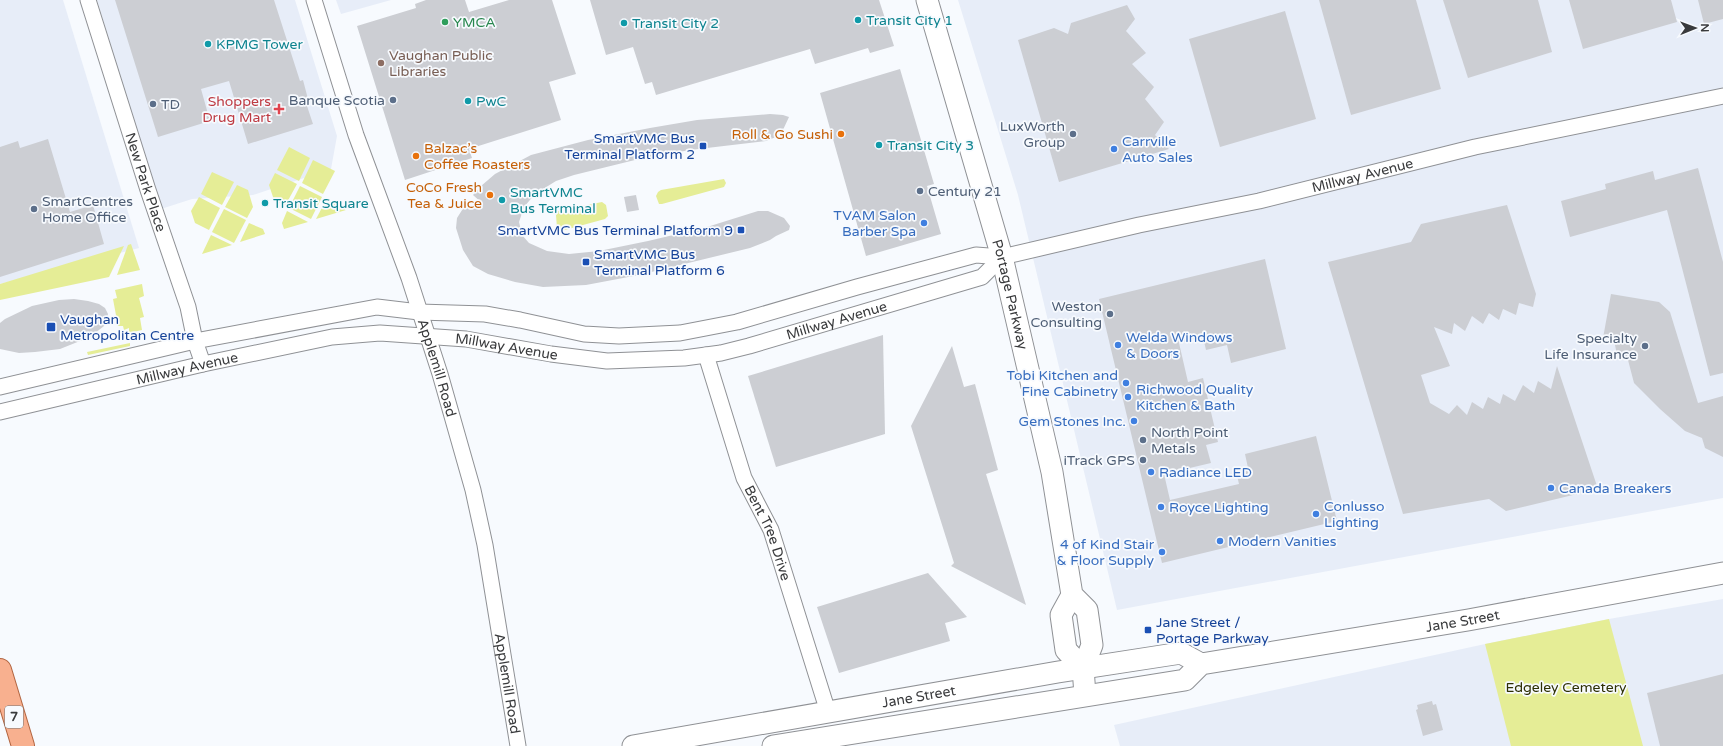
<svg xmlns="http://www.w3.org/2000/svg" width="1723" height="746" font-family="'Varela Round',sans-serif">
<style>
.built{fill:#e7edf8}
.green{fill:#e5ed96}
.building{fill:#ccced3}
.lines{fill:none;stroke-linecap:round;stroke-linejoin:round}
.street-casing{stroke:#8f9195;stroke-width:17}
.secondary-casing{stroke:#8f9195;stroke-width:23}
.primary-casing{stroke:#b26541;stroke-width:24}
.street{stroke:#fff;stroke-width:15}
.secondary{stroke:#fff;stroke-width:21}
.primary{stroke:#f8b08f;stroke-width:22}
.culture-dot{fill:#0f9aa8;stroke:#f7fafe;stroke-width:1.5}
.leisure-dot{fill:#2e9e5b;stroke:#f7fafe;stroke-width:1.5}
.education-dot{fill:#8d6e63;stroke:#f7fafe;stroke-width:1.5}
.service-dot{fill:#5c6f8a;stroke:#f7fafe;stroke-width:1.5}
.health-dot{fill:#e0444e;stroke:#f7fafe;stroke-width:1.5}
.food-dot{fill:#e8710a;stroke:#f7fafe;stroke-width:1.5}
.transit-dot{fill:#1a4fb4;stroke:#f7fafe;stroke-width:1.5}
.shop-dot{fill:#3f7fe0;stroke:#f7fafe;stroke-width:1.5}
.labels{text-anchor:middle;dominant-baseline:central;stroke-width:3.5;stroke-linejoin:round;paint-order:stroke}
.shield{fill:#f7fafe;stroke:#727476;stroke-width:1}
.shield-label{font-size:13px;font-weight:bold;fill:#393a3c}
.culture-label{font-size:14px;fill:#0d838f;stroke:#f7fafe;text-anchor:start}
.leisure-label{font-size:14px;fill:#27864d;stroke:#f7fafe;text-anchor:start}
.education-label{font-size:14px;fill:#785e54;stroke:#f7fafe;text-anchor:start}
.service-label{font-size:14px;fill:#4e5e75;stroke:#f7fafe;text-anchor:end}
.health-label{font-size:14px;fill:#be3a42;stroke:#f7fafe;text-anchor:end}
.food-label{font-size:14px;fill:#c56008;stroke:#f7fafe;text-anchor:end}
.transit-label{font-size:14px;fill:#164399;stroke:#f7fafe;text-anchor:start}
.shop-label{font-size:14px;fill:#366cbe;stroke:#f7fafe;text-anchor:start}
.street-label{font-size:14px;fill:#393a3c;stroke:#f7fafe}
.park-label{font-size:14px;fill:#2e3004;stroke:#f7fafe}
</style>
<rect width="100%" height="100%" fill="#f7fafe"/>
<g class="built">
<polygon points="0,0 63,0 139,248 0,284"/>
<polygon points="97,0 295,0 337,136 331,169 253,195 192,199 161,209"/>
<polygon points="336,0 391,0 341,14"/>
<polygon points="958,0 1723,0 1723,498 1117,610 1018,195"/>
<polygon points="1723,599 1723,746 1120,746 1114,725 1485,644 1609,619"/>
</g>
<g class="green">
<polygon points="289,147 310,158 299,181 277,170"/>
<polygon points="313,160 335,171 323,194 302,183"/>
<polygon points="212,172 234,182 222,205 201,194"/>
<polygon points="275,173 297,184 285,206 274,200 269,185"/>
<polygon points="724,179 726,183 724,187 662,204 659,204 656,196 658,192 661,190"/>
<polygon points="237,185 248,190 253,207 247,218 225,207"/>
<polygon points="300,186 322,197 311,219 289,208"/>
<polygon points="199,197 220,208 209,230 195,223 191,211"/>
<polygon points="326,200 346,210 316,219"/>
<polygon points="602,202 606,205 608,216 605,219 561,231 557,228 556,215 558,211"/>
<polygon points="224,209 246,220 234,243 212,232"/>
<polygon points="287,211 308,222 284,229 282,223"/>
<polygon points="249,223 263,229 265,234 240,242"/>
<polygon points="211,235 232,245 202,254"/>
<polygon points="131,244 140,270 117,275 128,245"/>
<polygon points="124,246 109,277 0,300 0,284"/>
<polygon points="142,284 144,296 139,298 144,317 140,318 142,330 129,333 129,328 124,330 123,326 118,326 113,299 117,298 115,290"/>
<polygon points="130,343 130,346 88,355 87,352"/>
<polygon points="1609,619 1643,746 1511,746 1485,644"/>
</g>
<g class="building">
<polygon points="115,0 274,0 300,81 303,80 308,99 305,100 313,124 248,144 229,81 201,89 210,121 158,137"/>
<polygon points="426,0 465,0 469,12 509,0 552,0 576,74 549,82 561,120 469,149 472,158 405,180 357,26 416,8 415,4"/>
<polygon points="590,0 879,0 894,46 870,53 868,48 815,64 810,49 656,95 652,82 645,84 633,47 606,55"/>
<polygon points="1319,0 1416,0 1441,89 1351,115"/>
<polygon points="1443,0 1538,0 1552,52 1468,78"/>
<polygon points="1569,0 1671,0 1677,22 1583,49"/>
<polygon points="1698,0 1723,0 1723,19 1704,24"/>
<polygon points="1127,5 1135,19 1126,31 1146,53 1132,64 1154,87 1145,99 1164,122 1155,135 1169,149 1059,182 1018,40 1054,28 1068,34 1071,23"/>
<polygon points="1285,11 1316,119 1220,147 1189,39"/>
<polygon points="900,69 934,184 927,186 941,234 866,256 820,93"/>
<polygon points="770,114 783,115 789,117 782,132 776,137 766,141 690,150 639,159 574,175 556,181 535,194 524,207 519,222 522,235 529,243 547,251 569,254 599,251 648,241 707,227 758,211 768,211 784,218 790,226 789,230 776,236 770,240 750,248 639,275 586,285 543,287 515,282 488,274 473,266 463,250 456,228 457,218 464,207 482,203 473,195 481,186 495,174 531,155 588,140 650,128 697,120"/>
<polygon points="48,139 70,212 93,205 104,244 0,277 0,147 18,141 20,148"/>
<polygon points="1698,168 1723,262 1723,373 1710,376 1667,210 1570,237 1561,201 1606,189 1605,184 1653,171 1655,180"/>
<polygon points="636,195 639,210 627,212 624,197"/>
<polygon points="1507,205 1536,294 1533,307 1519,303 1516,315 1503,309 1499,320 1489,313 1483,324 1472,316 1465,331 1454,323 1452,334 1434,327 1450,366 1421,375 1430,403 1449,414 1457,405 1467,415 1472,402 1483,409 1488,397 1500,404 1503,394 1515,401 1523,385 1534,393 1538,381 1551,389 1557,366 1598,489 1506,511 1489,499 1403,514 1328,262 1411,242 1421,224"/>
<polygon points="1265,259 1286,349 1231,363 1227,345 1206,350 1203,337 1179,343 1188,382 1203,378 1218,442 1206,445 1211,463 1164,474 1170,500 1239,484 1236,471 1248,468 1245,454 1316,436 1337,521 1162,563 1099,299"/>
<polygon points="1611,294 1659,302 1670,312 1698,403 1723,396 1723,457 1705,448 1702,438 1685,431 1660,409 1634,383 1628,360 1617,355 1614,340 1603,338"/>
<polygon points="74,299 88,301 99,304 105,308 108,314 107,320 104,326 90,337 60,349 35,352 19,353 0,349 0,323 5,319 32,306 59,300"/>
<polygon points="883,335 885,434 776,467 748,376"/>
<polygon points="952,346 964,387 975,384 998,470 986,474 1026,605 951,566 954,563 911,426"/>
<polygon points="928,573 967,617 945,623 950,641 839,673 817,607"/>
<polygon points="1723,674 1723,746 1660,746 1647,693"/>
<polygon points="1432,701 1433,705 1436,704 1443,730 1423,736 1416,710 1418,709 1417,705"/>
</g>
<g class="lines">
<g class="street-casing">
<g id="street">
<path id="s1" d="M88,0L148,190L188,307L195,341L203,364"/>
<path id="s2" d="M314,0L356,135L409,278L440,374L473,490L485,545L518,746"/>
<path id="s3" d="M706,355L744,478L771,530L828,712"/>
<path id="s4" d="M0,387L195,341L377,307L419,312L485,314L520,320L584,334L619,336L680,333L737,322L857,287L976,255L1002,257L1139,225L1259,201L1475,147L1723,96"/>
<path id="s5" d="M0,412L203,364L332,337L380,333L466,339L551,354L607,361L684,358L721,353L749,346L982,277L1002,257"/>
</g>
</g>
<g class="secondary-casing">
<g id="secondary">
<path id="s6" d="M927,0L1002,257L1052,472L1072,595L1087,610L1092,645L1083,668L1085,695"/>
<polyline points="1072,595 1061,615 1066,650 1083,668"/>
<path id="s7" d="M633,746L1058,672L1181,653L1201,664"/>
<path id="s8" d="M773,746L1185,680L1201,664L1468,620L1723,573"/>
</g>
</g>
<g class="primary-casing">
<polyline id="primary" points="0,670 23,746"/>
</g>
<use href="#street" class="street"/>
<use href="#secondary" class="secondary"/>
<use href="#primary" class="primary"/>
</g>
<g class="culture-dot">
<circle cx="858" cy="20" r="4"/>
<circle cx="624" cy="23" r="4"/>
<circle cx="208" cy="44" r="4"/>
<circle cx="468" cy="101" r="4"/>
<circle cx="879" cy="145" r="4"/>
<circle cx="502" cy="200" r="4"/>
<circle cx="265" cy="203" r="4"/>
</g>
<circle class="leisure-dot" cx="445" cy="22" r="4"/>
<circle class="education-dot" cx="381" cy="63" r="4"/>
<g class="service-dot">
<circle cx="393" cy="100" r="4"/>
<circle cx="153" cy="104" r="4"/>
<circle cx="1073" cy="134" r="4"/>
<circle cx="920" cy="191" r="4"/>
<circle cx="34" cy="209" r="4"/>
<circle cx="1110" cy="314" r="4"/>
<circle cx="1645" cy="346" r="4"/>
<circle cx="1143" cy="440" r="4"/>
<circle cx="1143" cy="460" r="4"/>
</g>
<path class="health-dot" d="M277 103h4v4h4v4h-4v4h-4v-4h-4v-4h4z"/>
<g class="food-dot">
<circle cx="841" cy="134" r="4"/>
<circle cx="416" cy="156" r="4"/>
<circle cx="490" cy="195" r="4"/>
</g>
<g class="transit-dot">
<rect x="699" y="142" width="8" height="8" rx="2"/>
<rect x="737" y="226" width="8" height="8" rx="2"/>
<rect x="582" y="258" width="8" height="8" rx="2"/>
<rect x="46" y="322" width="10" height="10" rx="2"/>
<rect x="1144" y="626" width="8" height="8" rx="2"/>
</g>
<g class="shop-dot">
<circle cx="1114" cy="149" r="4"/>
<circle cx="924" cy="223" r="4"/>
<circle cx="1118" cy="345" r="4"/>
<circle cx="1126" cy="383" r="4"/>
<circle cx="1128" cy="397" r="4"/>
<circle cx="1134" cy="421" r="4"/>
<circle cx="1151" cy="472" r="4"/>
<circle cx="1551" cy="488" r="4"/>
<circle cx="1161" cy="507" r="4"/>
<circle cx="1316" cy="514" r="4"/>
<circle cx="1220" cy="541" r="4"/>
<circle cx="1162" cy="552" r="4"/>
</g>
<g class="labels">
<rect class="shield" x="5" y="706" width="18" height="22" rx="3"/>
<g class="shield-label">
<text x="14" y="717">7</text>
</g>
<g class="culture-label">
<text x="866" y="20">Transit City 1</text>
<text x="632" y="23">Transit City 2</text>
<text x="216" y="44">KPMG Tower</text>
<text x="476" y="101">PwC</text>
<text x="887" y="145">Transit City 3</text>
<text x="510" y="192">SmartVMC<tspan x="510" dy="16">Bus Terminal</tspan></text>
<text x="273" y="203">Transit Square</text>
</g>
<g class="leisure-label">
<text x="453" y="22">YMCA</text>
</g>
<g class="education-label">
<text x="389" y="55">Vaughan Public<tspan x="389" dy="16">Libraries</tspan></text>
</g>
<g class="service-label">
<text x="385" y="100">Banque Scotia</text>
<text x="161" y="104" text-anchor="start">TD</text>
<text x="1065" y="126">LuxWorth<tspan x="1065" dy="16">Group</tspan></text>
<text x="928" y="191" text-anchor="start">Century 21</text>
<text x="42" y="201" text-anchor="start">SmartCentres<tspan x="42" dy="16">Home Office</tspan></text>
<text x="1102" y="306">Weston<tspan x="1102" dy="16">Consulting</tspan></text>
<text x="1637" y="338">Specialty<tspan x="1637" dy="16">Life Insurance</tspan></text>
<text x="1151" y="432" text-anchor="start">North Point<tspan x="1151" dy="16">Metals</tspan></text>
<text x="1135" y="460">iTrack GPS</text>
</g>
<g class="health-label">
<text x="271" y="101">Shoppers<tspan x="271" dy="16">Drug Mart</tspan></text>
</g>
<g class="food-label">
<text x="833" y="134">Roll &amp; Go Sushi</text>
<text x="424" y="148" text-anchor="start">Balzac’s<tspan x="424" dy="16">Coffee Roasters</tspan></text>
<text x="482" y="187">CoCo Fresh<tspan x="482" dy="16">Tea &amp; Juice</tspan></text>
</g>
<g class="transit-label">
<text x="695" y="138" text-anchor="end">SmartVMC Bus<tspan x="695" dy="16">Terminal Platform 2</tspan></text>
<text x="733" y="230" text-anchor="end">SmartVMC Bus Terminal Platform 9</text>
<text x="594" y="254">SmartVMC Bus<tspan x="594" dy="16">Terminal Platform 6</tspan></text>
<text x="60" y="319">Vaughan<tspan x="60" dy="16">Metropolitan Centre</tspan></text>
<text x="1156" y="622">Jane Street /<tspan x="1156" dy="16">Portage Parkway</tspan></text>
</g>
<g class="shop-label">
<text x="1122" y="141">Carrville<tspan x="1122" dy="16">Auto Sales</tspan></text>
<text x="916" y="215" text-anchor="end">TVAM Salon<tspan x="916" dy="16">Barber Spa</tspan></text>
<text x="1126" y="337">Welda Windows<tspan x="1126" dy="16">&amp; Doors</tspan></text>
<text x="1118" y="375" text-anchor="end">Tobi Kitchen and<tspan x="1118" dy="16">Fine Cabinetry</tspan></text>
<text x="1136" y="389">Richwood Quality<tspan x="1136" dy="16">Kitchen &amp; Bath</tspan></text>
<text x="1126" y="421" text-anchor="end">Gem Stones Inc.</text>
<text x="1159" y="472">Radiance LED</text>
<text x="1559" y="488">Canada Breakers</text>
<text x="1324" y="506">Conlusso<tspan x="1324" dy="16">Lighting</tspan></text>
<text x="1169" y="507">Royce Lighting</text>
<text x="1228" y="541">Modern Vanities</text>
<text x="1154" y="544" text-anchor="end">4 of Kind Stair<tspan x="1154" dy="16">&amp; Floor Supply</tspan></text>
</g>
<g class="street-label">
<text stroke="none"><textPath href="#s4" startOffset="1393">Millway Avenue</textPath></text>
<text stroke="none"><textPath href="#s1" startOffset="191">New Park Place</textPath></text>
<text stroke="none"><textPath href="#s6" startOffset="306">Portage Parkway</textPath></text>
<text stroke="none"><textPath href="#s5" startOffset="852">Millway Avenue</textPath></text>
<text stroke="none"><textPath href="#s5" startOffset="516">Millway Avenue</textPath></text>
<text stroke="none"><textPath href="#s5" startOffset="192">Millway Avenue</textPath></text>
<text stroke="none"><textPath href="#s2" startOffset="388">Applemill Road</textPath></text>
<text stroke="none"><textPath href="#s3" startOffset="189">Bent Tree Drive</textPath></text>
<text stroke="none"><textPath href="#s8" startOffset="705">Jane Street</textPath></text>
<text stroke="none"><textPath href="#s2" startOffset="712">Applemill Road</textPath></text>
<text stroke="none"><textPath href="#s7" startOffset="290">Jane Street</textPath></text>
</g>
<g class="park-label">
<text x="1566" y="687">Edgeley Cemetery</text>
</g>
</g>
<g transform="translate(1695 28) rotate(89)" stroke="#f7fafe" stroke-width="3" paint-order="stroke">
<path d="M0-3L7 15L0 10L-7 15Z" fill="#393a3c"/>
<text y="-6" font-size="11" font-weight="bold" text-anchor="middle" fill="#393a3c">N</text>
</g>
</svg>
